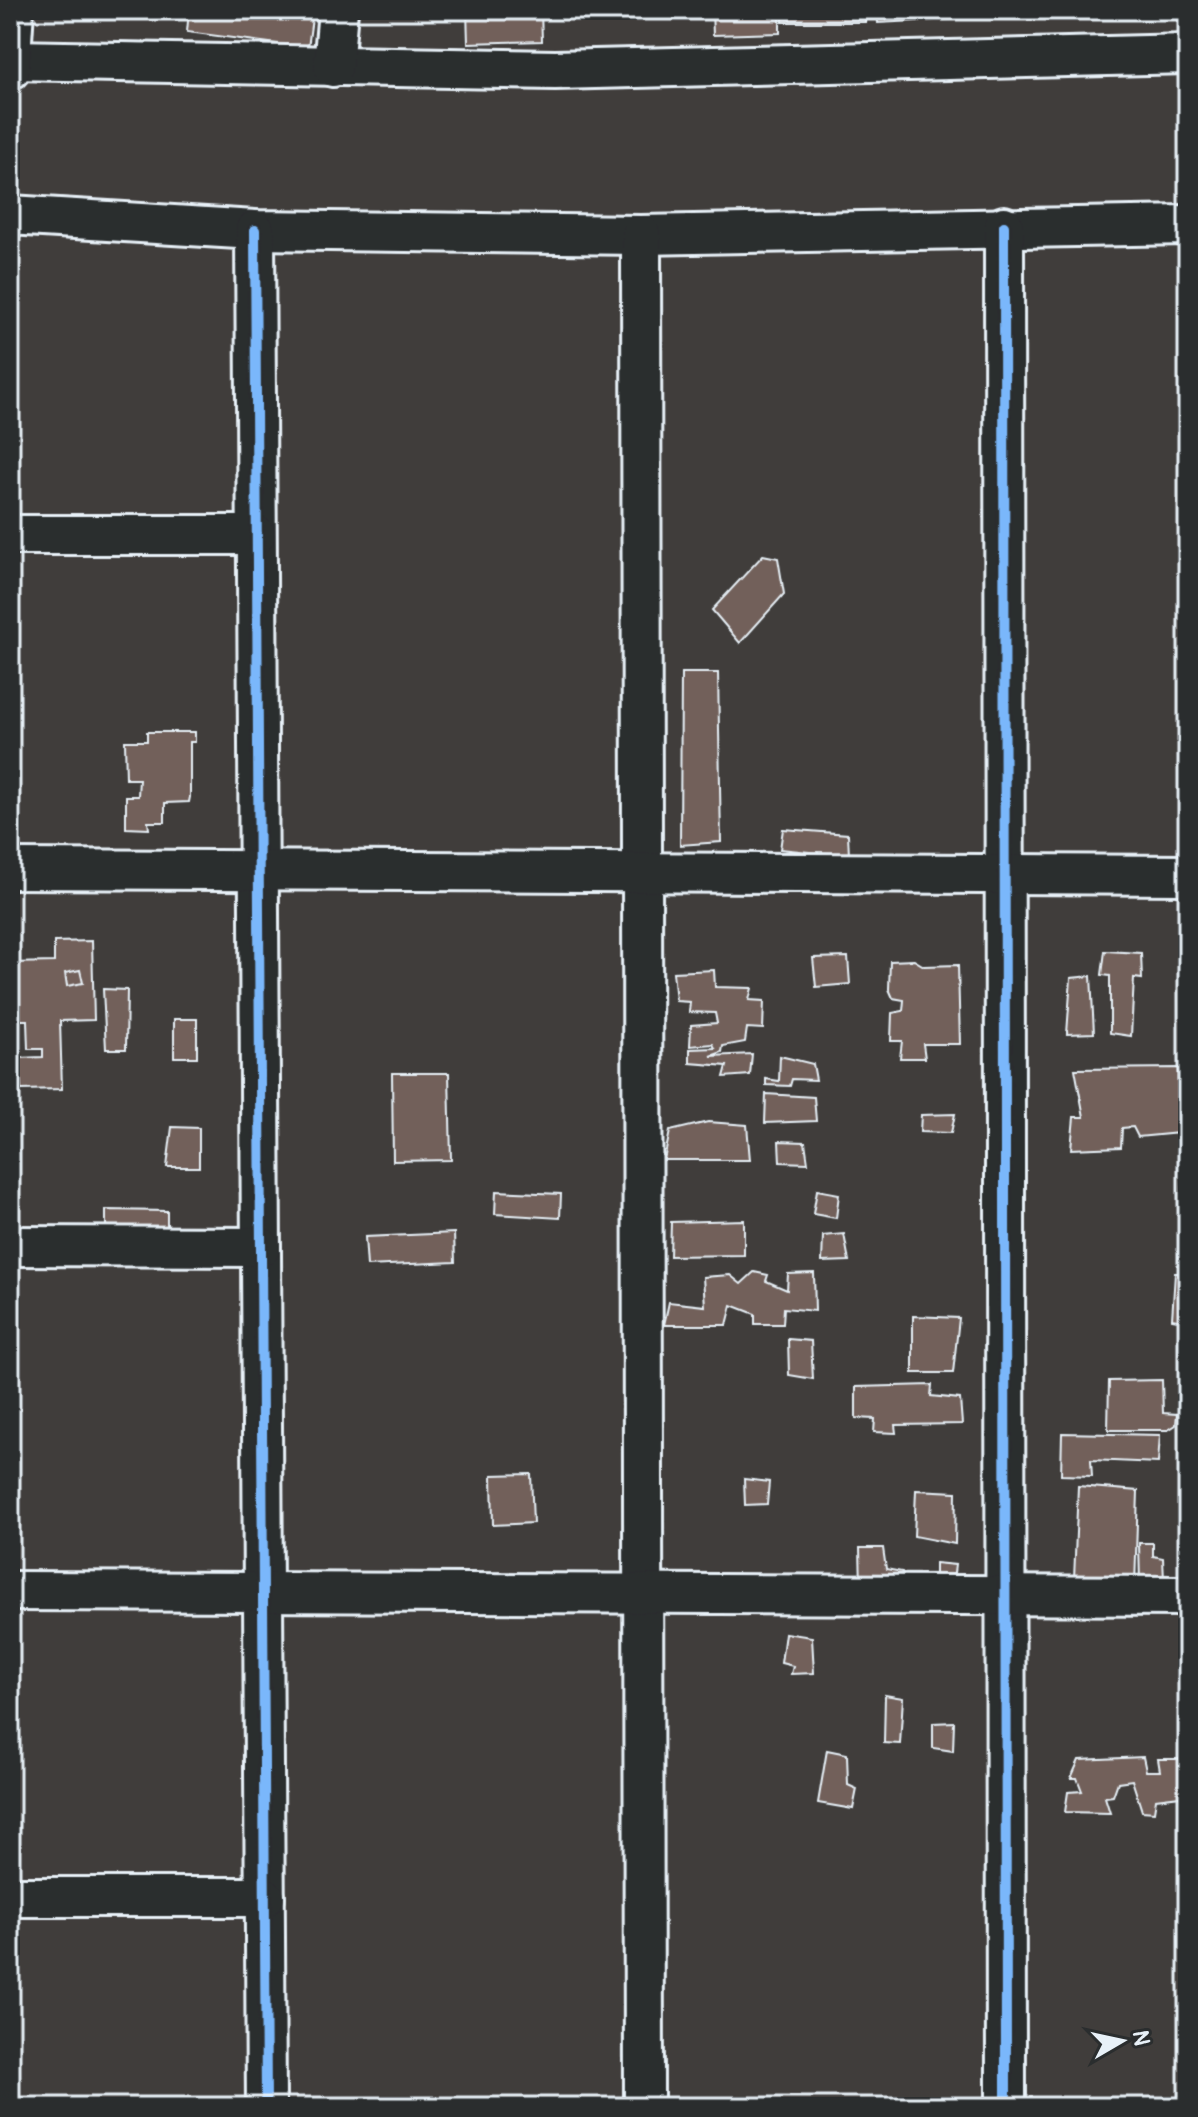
<svg xmlns="http://www.w3.org/2000/svg" width="1198" height="2117" font-family="Pangolin,sans-serif">
<style>
.building{fill:#72615a;stroke:#e8f1f8;stroke-width:2}
.lines{fill:none;stroke-linecap:round;stroke-linejoin:round}
.minor-casing{stroke:#e8f1f8;stroke-width:44}
.minor{stroke:#2a2d2e;stroke-width:38}
.cycleway-casing{stroke:#2a2d2e;stroke-width:15}
.cycleway{stroke:#7ab7fb;stroke-width:10}
</style>
<rect width="100%" height="100%" fill="#403d3b"/>
<filter id="ink" filterUnits="userSpaceOnUse"><feTurbulence type="fractalNoise" baseFrequency=".0125" numOctaves="2"/><feDisplacementMap in="SourceGraphic" scale="16" xChannelSelector="R" yChannelSelector="G"/><feConvolveMatrix kernelMatrix="1 2 1 2 8 2 1 2 1" color-interpolation-filters="sRGB"/></filter>
<g filter="url(#ink)">
<g class="building">
<polygon points="189,10 313,10 308,48 187,32"/>
<polygon points="467,10 541,10 542,41 468,43"/>
<polygon points="712,10 780,10 780,33 713,35"/>
<rect x="783" y="10" width="82" height="12"/>
<polygon points="877,10 954,10 954,19 878,23"/>
<polygon points="1033,10 1111,10 1111,13"/>
<polygon points="763,555 778,558 784,594 740,643 712,610"/>
<polygon points="681,673 718,673 721,842 680,845"/>
<polygon points="147,732 195,732 195,742 190,742 190,797 189,802 165,803 165,822 148,822 149,829 126,828 126,796 138,796 139,779 126,779 125,741 147,741"/>
<polygon points="783,829 848,834 849,856 780,849"/>
<polygon points="92,941 94,1020 60,1021 62,1089 21,1090 19,1058 43,1057 43,1049 28,1049 27,1020 10,1020 10,945 11,963 54,962 54,942"/>
<polygon points="1105,951 1141,953 1142,979 1134,978 1131,1036 1110,1033 1110,976 1102,975"/>
<polygon points="848,957 850,984 816,987 813,958"/>
<polygon points="914,960 924,966 958,965 960,1044 923,1044 925,1058 900,1058 902,1041 891,1041 892,1013 903,1011 904,1000 893,998 889,989 890,961"/>
<polygon points="80,970 83,983 67,986 65,973"/>
<polygon points="714,970 715,987 752,988 749,1000 764,1001 763,1029 747,1028 745,1042 723,1046 722,1052 711,1056 752,1054 750,1075 724,1077 727,1066 690,1063 690,1049 715,1048 713,1044 690,1046 691,1025 717,1023 715,1013 689,1012 690,1002 676,1001 673,972"/>
<polygon points="1091,976 1094,1033 1067,1034 1071,978"/>
<polygon points="103,989 127,990 126,1049 106,1049"/>
<rect x="174" y="1019" width="23" height="38"/>
<polygon points="780,1056 813,1064 816,1080 792,1079 790,1086 766,1085 766,1079 779,1081"/>
<polygon points="1178,1068 1179,1133 1138,1137 1133,1127 1122,1128 1121,1147 1071,1149 1074,1117 1084,1117 1075,1069"/>
<polygon points="392,1073 449,1073 451,1160 393,1161"/>
<polygon points="766,1094 814,1097 816,1121 765,1123"/>
<polygon points="955,1114 951,1133 920,1132 921,1115"/>
<polygon points="708,1122 747,1125 750,1160 664,1160 670,1131"/>
<polygon points="172,1127 199,1128 199,1167 167,1167"/>
<polygon points="779,1141 805,1142 808,1163 780,1162"/>
<polygon points="1184,1159 1188,1159 1188,1194 1182,1193"/>
<polygon points="817,1190 839,1194 836,1218 813,1214"/>
<polygon points="496,1191 561,1194 560,1218 495,1214"/>
<polygon points="106,1210 167,1211 167,1236 106,1235"/>
<polygon points="744,1220 744,1255 670,1256 671,1222"/>
<polygon points="454,1233 455,1262 367,1266 365,1237"/>
<polygon points="844,1234 849,1261 822,1262 823,1236"/>
<polygon points="754,1272 768,1275 766,1281 787,1290 788,1274 814,1273 815,1311 784,1308 783,1324 755,1324 755,1314 732,1305 727,1325 664,1325 669,1302 705,1306 703,1277 730,1275 741,1284"/>
<polygon points="1175,1273 1188,1273 1188,1322 1172,1319"/>
<polygon points="913,1316 959,1318 953,1373 913,1373"/>
<polygon points="788,1339 811,1341 813,1379 789,1375"/>
<polygon points="1162,1380 1163,1413 1177,1414 1176,1425 1168,1430 1108,1430 1109,1381"/>
<polygon points="932,1385 931,1396 960,1399 962,1424 895,1425 896,1433 874,1432 875,1419 856,1418 856,1387"/>
<polygon points="1062,1433 1160,1435 1158,1463 1091,1460 1092,1476 1061,1475"/>
<polygon points="531,1474 533,1523 493,1525 492,1475"/>
<polygon points="744,1479 769,1482 767,1504 745,1505"/>
<polygon points="1078,1486 1138,1491 1135,1586 1074,1579"/>
<polygon points="916,1490 956,1492 955,1544 914,1536"/>
<polygon points="1139,1543 1153,1543 1153,1556 1163,1558 1164,1580 1140,1583"/>
<polygon points="860,1548 883,1548 886,1569 902,1572 902,1586 861,1586"/>
<polygon points="935,1563 955,1565 952,1589 935,1585"/>
<polygon points="785,1633 812,1637 814,1673 791,1674 793,1666 781,1663"/>
<polygon points="885,1695 903,1698 900,1744 884,1743"/>
<polygon points="954,1722 953,1751 933,1748 933,1723"/>
<polygon points="827,1750 847,1754 848,1785 857,1789 853,1809 818,1803"/>
<polygon points="1143,1757 1146,1771 1160,1771 1158,1759 1188,1759 1188,1795 1156,1799 1154,1812 1142,1811 1132,1780 1118,1782 1113,1796 1105,1797 1110,1813 1065,1812 1068,1792 1082,1791 1077,1778 1071,1778 1079,1760"/>
</g>
<g class="lines">
<g class="minor-casing">
<g id="minor">
<polyline points="11,60 555,70 1188,54"/>
<polyline points="333,67 338,10"/>
<polyline points="10,70 14,10"/>
<polyline points="10,215 255,230 641,235 1188,225"/>
<polyline points="1004,226 1006,2107"/>
<polyline points="255,230 266,2107"/>
<polyline points="641,235 644,2107"/>
<polyline points="10,535 256,535"/>
<polyline points="10,869 1188,875"/>
<polyline points="10,1246 261,1247"/>
<polyline points="10,1591 1188,1596"/>
<polyline points="10,1897 265,1897"/>
</g>
</g>
<use href="#minor" class="minor"/>
<g class="cycleway-casing">
<g id="cycleway">
<polyline points="1004,226 1006,2107"/>
<polyline points="255,230 266,2107"/>
</g>
</g>
<use href="#cycleway" class="cycleway"/>
</g>
</g>
<rect width="1198" height="2117" fill="none" stroke="#2a2d2e" stroke-width="40"/>
<rect x="20" y="20" width="1158" height="2077" fill="none" stroke="#e8f1f8" stroke-width="3" filter="url(#ink)"/>
<g transform="translate(1122 2041) rotate(81)" stroke="#2a2d2e" stroke-width="6" paint-order="stroke">
<path d="M0-6L14 30L0 20L-14 30Z" fill="#e8f1f8"/>
<text y="-12" font-size="22" font-weight="bold" text-anchor="middle" fill="#e8f1f8">N</text>
</g>
</svg>
